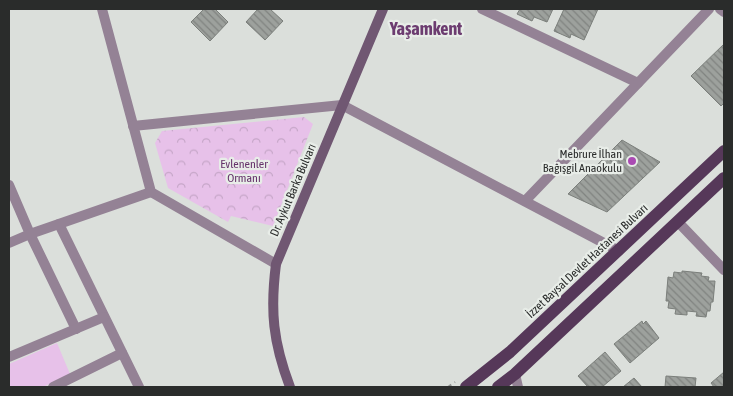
<svg xmlns="http://www.w3.org/2000/svg" width="733" height="396" font-family="'Asap Condensed',sans-serif">
<style>
.green{fill:#e7c1e9}
.forest{fill:url(#forest-crowns)}
.building{fill:url(#building-back-hatch);stroke:#7b7f7b}
.lines{fill:none;stroke-linecap:round;stroke-linejoin:round}
.path{stroke:#8d908e;stroke-width:2;stroke-dasharray:4 4;stroke-linecap:butt}
.minor{stroke:#948295;stroke-width:10}
.secondary{stroke:#705772;stroke-width:10}
.primary{stroke:#563859;stroke-width:12}
.poi-dot{fill:#aa4ab3;stroke:#e8ede8;stroke-width:2}
.labels{text-anchor:middle;dominant-baseline:central;stroke-width:4.5;stroke-linejoin:round;paint-order:stroke}
.poi-label{font-size:12px;fill:#2a2c2b;stroke:#e8ede8;text-anchor:end}
.park-label{font-size:12px;fill:#65326a;stroke:#e8ede8}
.street-label{font-size:12px;fill:#2a2c2b;stroke:#e8ede8}
.district-label{font-size:18px;font-weight:bold;fill:#6c3c70;stroke:#e8ede8}
</style>
<defs>
<pattern id="forest-crowns" width="20" height="18" patternUnits="userSpaceOnUse" patternTransform="scale(1.25)"><rect width="20" height="18" fill="#e7c1e9"/><path d="M2 6a3 3 0 1 1 6 0M12 15a3 3 0 1 1 6 0" fill="none" stroke="#c6a6c8"/></pattern>
<pattern id="building-back-hatch" width="6" height="6" patternUnits="userSpaceOnUse" patternTransform="scale(1.25)"><rect width="6" height="6" fill="#9da19d"/><path d="M-1 5l2 2M0 0l6 6M5-1l2 2" fill="none" stroke="#808380"/></pattern>
</defs>
<rect width="100%" height="100%" fill="#dbdfdb"/>
<polygon class="green" points="57,343 70,374 43,387 9,387 9,364"/>
<polygon class="forest" points="304,117 313,124 273,226 231,216 228,222 168,188 155,143 162,131"/>
<g class="building">
<polygon points="204,9 215,9 228,22 210,41 191,22"/>
<polygon points="258,9 270,9 283,21 265,40 246,22"/>
<polygon points="520,9 553,9 547,22 534,17 532,21 517,14"/>
<polygon points="564,9 598,9 584,40 571,34 570,38 554,31"/>
<polygon points="724,44 724,103 721,106 691,76"/>
<polygon points="622,140 660,162 607,212 568,194"/>
<polygon points="682,271 702,273 701,276 709,277 708,281 715,281 713,302 711,302 710,311 707,311 706,317 696,316 697,312 687,311 687,315 675,314 676,309 668,308 669,301 666,301 668,277 673,278 674,272 682,273"/>
<polygon points="642,321 643,324 646,321 659,338 630,363 614,344"/>
<polygon points="605,352 621,371 602,387 588,387 578,376"/>
<polygon points="724,372 724,387 714,387 711,383"/>
<polygon points="666,376 696,378 695,387 665,387"/>
<polygon points="634,378 642,387 623,387"/>
</g>
<g class="lines">
<polyline class="path" points="448,387 455,382"/>
<g class="minor">
<polyline points="102,9 151,192 276,264"/>
<polyline points="482,9 638,83"/>
<polyline points="720,9 724,12"/>
<polyline points="133,126 342,105 619,251"/>
<polyline points="9,185 30,234 76,329"/>
<polyline points="525,201 709,9"/>
<polyline points="678,222 724,270"/>
<polyline points="59,224 139,387"/>
<polyline points="9,243 30,234 151,192"/>
<polyline points="9,357 104,317"/>
<polyline points="515,374 518,387"/>
<polyline points="53,387 122,353"/>
</g>
<path class="secondary" d="M290,387C273,342 270,311 276,264L383,9"/>
<g class="primary">
<polyline points="466,387 510,352 724,151"/>
<polyline points="498,387 515,374 724,178"/>
</g>
</g>
<circle class="poi-dot" cx="632" cy="161" r="5"/>
<g class="labels">
<g class="poi-label">
<text x="622" y="154">Mebrure İlhan<tspan x="622" dy="14">Bağışgil Anaokulu</tspan></text>
</g>
<g class="park-label">
<text x="244" y="164">Evlenenler<tspan x="244" dy="14">Ormanı</tspan></text>
</g>
<g class="street-label">
<text transform="translate(293 190) rotate(-67)">Dr. Aykut Barka Bulvarı</text>
<text transform="translate(587 261) rotate(-43)">İzzet Baysal Devlet Hastanesi Bulvarı</text>
</g>
<g class="district-label">
<text x="426" y="28">Yaşamkent</text>
</g>
</g>
<rect width="733" height="396" fill="none" stroke="#2a2c2b" stroke-width="20"/>
</svg>
